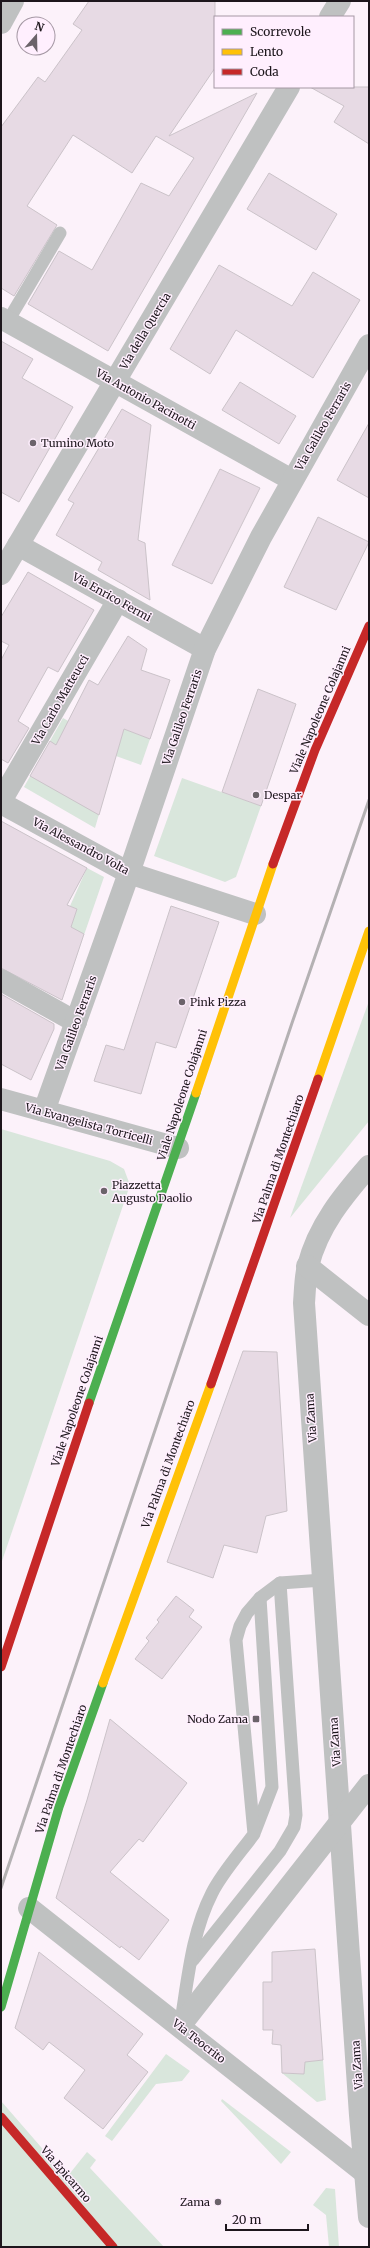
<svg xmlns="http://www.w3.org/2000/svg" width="370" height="2248" font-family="Merriweather,serif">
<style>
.green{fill:#d9e6dc}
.building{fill:#e7dae4;stroke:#cbc3c9}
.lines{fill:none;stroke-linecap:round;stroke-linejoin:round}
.lane{stroke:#bfc1c1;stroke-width:13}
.street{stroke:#bfc1c1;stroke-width:22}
.fast{stroke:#4caf50;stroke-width:9}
.slow{stroke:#ffc107;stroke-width:9}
.jam{stroke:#c62828;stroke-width:9}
.rail{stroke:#b4b1b3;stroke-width:3}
.poi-dot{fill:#6b636a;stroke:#ffeffe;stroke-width:1.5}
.labels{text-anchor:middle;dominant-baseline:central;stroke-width:3;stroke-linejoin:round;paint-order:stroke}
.street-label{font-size:11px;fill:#1d161c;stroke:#ffeffe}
.poi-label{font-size:11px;fill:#1d161c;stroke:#ffeffe;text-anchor:start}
</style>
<rect width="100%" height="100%" fill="#fcf2fa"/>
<g class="green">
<polygon points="63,718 118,749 124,729 150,739 141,765 116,756 95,828 24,787"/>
<polygon points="182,778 261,806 236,877 225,882 154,856"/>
<polygon points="87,868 104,877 84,935 71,927 77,909 70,906"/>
<polygon points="369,1001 369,1121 290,1218"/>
<polygon points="1,1129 110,1161 124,1169 130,1185 1,1564"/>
<polygon points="166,2054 190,2071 182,2081 156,2084 112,2141 105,2136"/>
<polygon points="323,2060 326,2100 317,2102 282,2073 303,2074 305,2062"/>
<polygon points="222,2099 291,2152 281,2164 221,2101"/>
<polygon points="1,2101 67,2177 87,2152 96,2160 90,2168 164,2247 1,2247"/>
<polygon points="326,2188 335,2189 339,2247 329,2247 326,2215 313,2205"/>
</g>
<g class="building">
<polygon points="89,1 215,1 215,68 169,136 257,93 108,351 28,304 59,251 92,270 141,183 169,196 194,158 156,136 132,173 73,135 27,206 57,225 14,296 1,288 1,127 38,77 45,82 82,30 73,24"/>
<polygon points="310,87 369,87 369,144 334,122 344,106"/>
<polygon points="269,173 337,214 316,250 247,209"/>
<polygon points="219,265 292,306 313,272 360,300 313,378 236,330 210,374 170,349"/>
<polygon points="1,341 33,359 22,378 73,407 19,502 1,492"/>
<polygon points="240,382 296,416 279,444 222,410"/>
<polygon points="122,409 151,425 138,540 145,543 150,600 98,570 102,562 56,535 74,503 68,500"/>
<polygon points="369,423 369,498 337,480"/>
<polygon points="220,469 260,488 212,584 172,565"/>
<polygon points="318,517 369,542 336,610 284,587"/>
<polygon points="28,572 94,610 58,672 48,667 18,721 29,728 8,763 1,759 1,660 9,645 1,641 1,617"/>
<polygon points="128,636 147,649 141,670 170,680 150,739 124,729 99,815 30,776 50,741 56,745 89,680 98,685"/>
<polygon points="258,689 296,704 261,806 222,792"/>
<polygon points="1,821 87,868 67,905 77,909 71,927 84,934 62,1000 1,968"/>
<polygon points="171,906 219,922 176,1048 156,1042 141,1094 94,1081 106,1045 124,1050"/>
<polygon points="1,994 54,1024 54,1029 31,1080 1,1064"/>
<polygon points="243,1351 277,1352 287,1511 266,1516 257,1553 224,1545 213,1578 167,1562"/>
<polygon points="176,1596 194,1610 189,1617 202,1627 162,1679 135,1659 149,1641 146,1638 159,1622 157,1620"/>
<polygon points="110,1719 187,1783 143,1842 139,1839 110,1872 169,1920 139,1960 121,1946 120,1948 56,1898 87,1800"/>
<polygon points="315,1949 323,2060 305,2062 304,2074 282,2073 281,2045 272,2044 273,2030 263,2030 263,1982 272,1982 272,1952"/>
<polygon points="39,1952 143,2034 127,2055 148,2072 103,2129 64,2098 85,2070 49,2042 43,2050 15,2028"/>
</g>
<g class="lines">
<g class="lane">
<polyline points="8,321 60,233"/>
<polyline points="255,1831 272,1787 260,1598"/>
<polyline points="193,1960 280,1851 294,1827 296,1815 280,1583"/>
<path d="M181,2021C188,1978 192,1932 212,1893C222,1873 240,1853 254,1834L236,1640L240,1626L247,1613L260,1598L280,1583L323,1580"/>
</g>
<g class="street">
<polyline points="330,17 340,1"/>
<polyline points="1,23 13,1"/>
<polyline points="1,318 292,480"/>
<polyline points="18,545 205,649"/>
<polyline points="1,574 289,87"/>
<polyline points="1,801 118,600"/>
<polyline points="1,803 129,873 255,914"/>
<polyline points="1,980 76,1022"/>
<polyline points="1,1099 178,1148"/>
<polyline points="44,1111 129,873 205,649 261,537 369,345"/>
<path d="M369,1166C343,1196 318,1226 308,1266C305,1277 305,1291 304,1303L360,2115L369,2217"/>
<polyline points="307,1266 369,1315"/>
<polyline points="29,1908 369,2176"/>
<polyline points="180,2026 369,1785"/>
</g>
<g class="fast">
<polyline points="89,1403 196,1093"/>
<polyline points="1,2007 59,1807 103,1683"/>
</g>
<g class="slow">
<polyline points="318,1079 369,931"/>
<polyline points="196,1093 273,864"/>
<polyline points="103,1683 211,1384"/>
</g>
<g class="jam">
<polyline points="273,864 315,750 369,626"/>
<polyline points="211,1384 318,1079"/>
<polyline points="1,1667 89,1403"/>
<polyline points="1,2117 113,2247"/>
</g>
<polyline class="rail" points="1,1888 292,1023 369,800"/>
</g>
<g class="poi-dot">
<circle cx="33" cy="443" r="4"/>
<circle cx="256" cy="795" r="4"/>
<circle cx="182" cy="1002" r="4"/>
<circle cx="104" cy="1191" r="4"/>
<rect x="252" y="1715" width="8" height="8" rx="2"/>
<circle cx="218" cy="2202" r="4"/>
</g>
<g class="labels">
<g class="street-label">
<text transform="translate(145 331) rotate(-59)">Via della Quercia</text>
<text transform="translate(146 399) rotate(29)">Via Antonio Pacinotti</text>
<text transform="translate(323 426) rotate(-60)">Via Galileo Ferraris</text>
<text transform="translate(112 597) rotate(29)">Via Enrico Fermi</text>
<text transform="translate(60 700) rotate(-60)">Via Carlo Matteucci</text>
<text transform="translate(320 710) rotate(-67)">Viale Napoleone Colajanni</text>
<text transform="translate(182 717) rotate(-71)">Via Galileo Ferraris</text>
<text transform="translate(81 846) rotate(28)">Via Alessandro Volta</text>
<text transform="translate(76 1023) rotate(-70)">Via Galileo Ferraris</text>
<text transform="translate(182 1095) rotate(-72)">Viale Napoleone Colajanni</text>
<text transform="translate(89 1124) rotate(15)">Via Evangelista Torricelli</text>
<text transform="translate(278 1159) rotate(-71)">Via Palma di Montechiaro</text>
<text transform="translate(77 1401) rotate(-71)">Viale Napoleone Colajanni</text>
<text transform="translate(311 1418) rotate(-94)">Via Zama</text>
<text transform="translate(168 1464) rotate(-70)">Via Palma di Montechiaro</text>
<text transform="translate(335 1742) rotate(-94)">Via Zama</text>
<text transform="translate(61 1769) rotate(-71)">Via Palma di Montechiaro</text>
<text transform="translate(199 2041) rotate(38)">Via Teocrito</text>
<text transform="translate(357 2065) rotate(-94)">Via Zama</text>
<text transform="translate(66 2174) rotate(49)">Via Epicarmo</text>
</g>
<g class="poi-label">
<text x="41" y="443">Tumino Moto</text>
<text x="264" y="795">Despar</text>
<text x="190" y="1002">Pink Pizza</text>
<text x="112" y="1185">Piazzetta<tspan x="112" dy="13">Augusto Daolio</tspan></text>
<text x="248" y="1719" text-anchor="end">Nodo Zama</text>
<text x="210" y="2202" text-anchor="end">Zama</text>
</g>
</g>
<rect width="370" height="2248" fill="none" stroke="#1d161c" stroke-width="4"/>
<rect x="214" y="16" width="140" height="72" fill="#ffeffe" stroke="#a598a4"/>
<rect x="222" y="29" width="20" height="6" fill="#4caf50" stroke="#a598a4"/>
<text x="250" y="36" font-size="12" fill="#1d161c">Scorrevole</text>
<rect x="222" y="49" width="20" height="6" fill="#ffc107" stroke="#a598a4"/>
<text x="250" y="56" font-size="12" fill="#1d161c">Lento</text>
<rect x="222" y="69" width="20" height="6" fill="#c62828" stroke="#a598a4"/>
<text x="250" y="76" font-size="12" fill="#1d161c">Coda</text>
<g transform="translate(36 36) rotate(20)"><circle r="19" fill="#ffeffe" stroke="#a598a4"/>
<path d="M0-3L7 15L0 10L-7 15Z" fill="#6b636a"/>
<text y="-6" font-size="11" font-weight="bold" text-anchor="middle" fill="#1d161c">N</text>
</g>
<path d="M226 2224v6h82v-6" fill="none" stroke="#1d161c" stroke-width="2"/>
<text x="232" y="2224" font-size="12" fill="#1d161c" stroke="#ffeffe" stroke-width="3" paint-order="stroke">20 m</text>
</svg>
